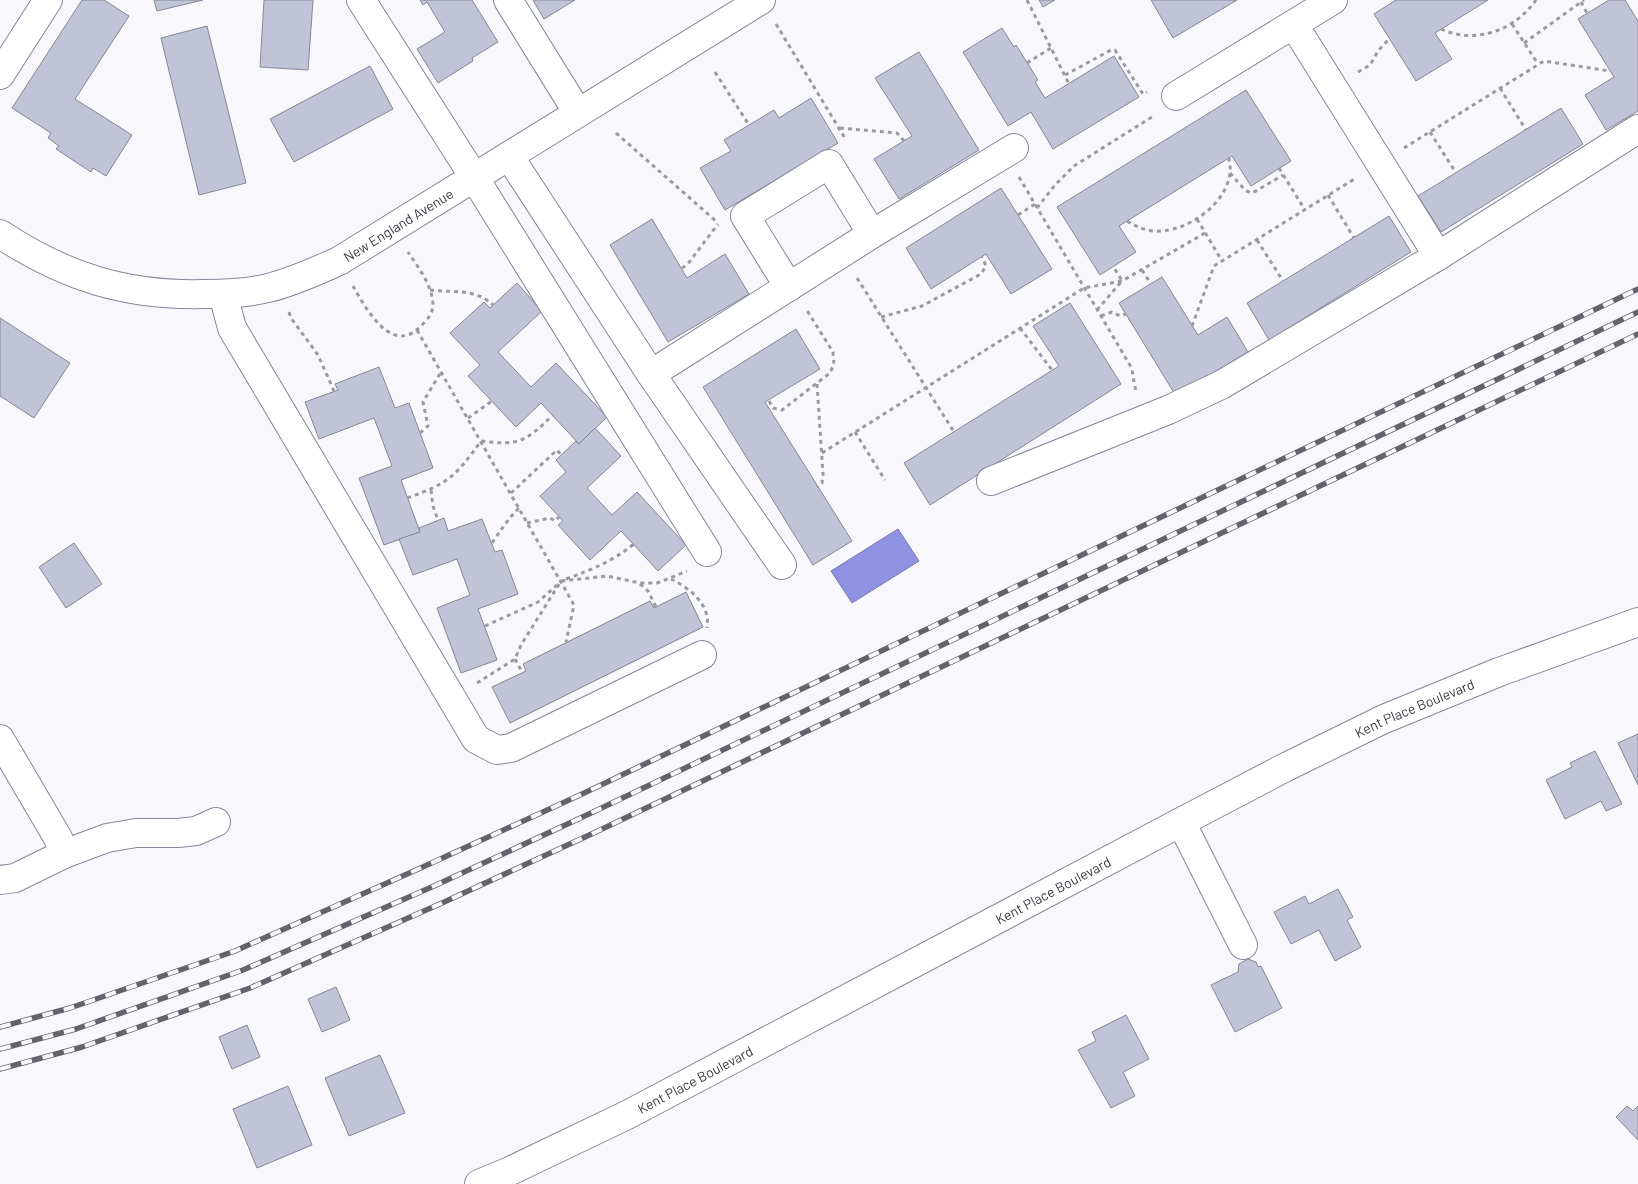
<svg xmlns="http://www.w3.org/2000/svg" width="1638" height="1184" font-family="Barlow,sans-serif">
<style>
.water{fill:#8f92e3;stroke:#7678b3}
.building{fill:#c1c3d6;stroke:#848698}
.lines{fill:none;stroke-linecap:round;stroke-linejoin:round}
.minor-casing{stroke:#858799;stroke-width:30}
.path{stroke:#9a9ba1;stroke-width:3;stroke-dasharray:4 4;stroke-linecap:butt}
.minor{stroke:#fff;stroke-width:28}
.rail-casing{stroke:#63646b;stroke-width:5.5}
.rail{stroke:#f8f8fc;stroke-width:4;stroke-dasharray:11;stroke-linecap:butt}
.labels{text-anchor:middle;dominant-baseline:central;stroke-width:4.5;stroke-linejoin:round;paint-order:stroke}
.street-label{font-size:14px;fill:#3b3c44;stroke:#f8f8fc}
</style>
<rect width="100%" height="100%" fill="#f8f8fc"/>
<polygon class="water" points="898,529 919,561 852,603 831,571"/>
<g class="building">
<polygon points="82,0 104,0 129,16 75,99 132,135 106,176 93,168 91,172 56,149 59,146 48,138 51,133 12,108"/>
<polygon points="154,0 203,0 157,11"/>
<polygon points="264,0 313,0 308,70 260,67"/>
<polygon points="420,0 472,0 498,42 472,58 473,61 438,83 417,49 445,32 427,2 423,5"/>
<polygon points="533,0 575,0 544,19"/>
<polygon points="1039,0 1055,0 1043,7"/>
<polygon points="1151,0 1237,0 1173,38"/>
<polygon points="1396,0 1488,0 1435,33 1452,59 1416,81 1374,14"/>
<polygon points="1609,0 1625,0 1638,21 1638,111 1606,130 1585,95 1614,77 1578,19"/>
<polygon points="207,26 246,183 199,195 161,38"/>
<polygon points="1002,28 1014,47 1016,45 1038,80 1035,82 1045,98 1114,56 1139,97 1053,149 1031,112 1008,126 963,52"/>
<polygon points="919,52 979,150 899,199 874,159 912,136 875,78"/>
<polygon points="370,66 393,109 294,162 270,119"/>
<polygon points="1246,90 1291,161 1251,186 1232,156 1119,226 1136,252 1100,275 1057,207"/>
<polygon points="811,98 838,143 725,210 700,168 731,151 724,140 774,110 779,118"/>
<polygon points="1561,108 1583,144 1441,232 1418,196"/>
<polygon points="1001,188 1052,269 1011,294 986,254 931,289 906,248"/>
<polygon points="1389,216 1411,252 1269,340 1247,303"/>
<polygon points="652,219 687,278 725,254 749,294 668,342 610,245"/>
<polygon points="1162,277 1198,335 1227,317 1248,352 1176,396 1119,303"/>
<polygon points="517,283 542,311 498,352 531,387 556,363 607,417 579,444 541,403 516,427 468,376 480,365 450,333 484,302 490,308"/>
<polygon points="1070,303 1121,384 930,505 904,463 1059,366 1033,326"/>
<polygon points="0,318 70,363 34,418 0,396"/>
<polygon points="796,329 820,369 765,402 852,541 813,565 703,387"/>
<polygon points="379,367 395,408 409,403 433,468 401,480 420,532 384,545 359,478 392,466 374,418 319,439 305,402 338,390 335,384"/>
<polygon points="595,428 621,456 587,488 612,515 637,492 686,545 658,571 621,531 590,560 558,525 563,521 540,496 566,472 556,460 576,441 579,444"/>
<polygon points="444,518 448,531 482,519 495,552 502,550 518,594 478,609 497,660 461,673 437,608 470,595 457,559 413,575 399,539 420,532 419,528"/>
<polygon points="74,543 102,584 66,608 39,567"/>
<polygon points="686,592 703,627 510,723 492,687 526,671 523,664 650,601 654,608"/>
<polygon points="1638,734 1638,785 1618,743"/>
<polygon points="1595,751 1622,804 1606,811 1601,801 1565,819 1546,780 1572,767 1570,763"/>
<polygon points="1338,889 1353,917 1347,920 1361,947 1335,961 1319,930 1291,944 1274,912 1305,896 1309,904"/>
<polygon points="1248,959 1256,962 1258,967 1261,966 1282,1008 1235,1032 1211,985 1238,972 1239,964"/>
<polygon points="336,987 350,1020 322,1032 308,999"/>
<polygon points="1126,1015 1149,1059 1123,1072 1135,1096 1111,1108 1078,1050 1096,1041 1092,1032"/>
<polygon points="247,1025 260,1057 232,1069 219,1037"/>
<polygon points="380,1055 405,1113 349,1136 325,1078"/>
<polygon points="288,1086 312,1145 257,1168 233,1109"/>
<polygon points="1627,1106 1633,1111 1638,1106 1638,1140 1616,1117"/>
</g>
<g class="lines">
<g class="minor-casing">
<g id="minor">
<polyline points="361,0 474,177 707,552"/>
<polyline points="508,0 578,113"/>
<polyline points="1294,25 1438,256"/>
<polyline points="0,75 48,0"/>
<polyline points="1176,96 1333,0"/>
<polyline points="509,156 651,374 782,565"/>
<path id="s1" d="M0,234C65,277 126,296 204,294C225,294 248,293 268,288C293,282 316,271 339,261L761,0"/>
<polyline points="789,287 745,216 829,164 872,234"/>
<polyline points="223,294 232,328 476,739 497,750 511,748 702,655"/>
<polyline points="651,374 872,234 1014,148"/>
<polyline points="991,481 1168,410 1221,385 1438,256 1638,129"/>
<polyline points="0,739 58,838 64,854"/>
<polyline points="1181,822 1243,945"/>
<polyline points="0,880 15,878 64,854 107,838 136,833 178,833 196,831 216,822"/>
<path id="s2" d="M479,1184L510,1171L629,1114L1181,822L1286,767L1384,719L1499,672L1638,622"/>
</g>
</g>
<g class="path">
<polyline points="1027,0 1069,84"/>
<polyline points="1581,2 1587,13"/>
<polyline points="776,24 846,140"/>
<polyline points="1512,24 1538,64"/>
<path d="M1441,29C1476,45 1515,30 1536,0"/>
<polyline points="1524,43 1584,0"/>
<polyline points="1027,63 1051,48"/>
<polyline points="715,72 749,125"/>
<polyline points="1358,72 1370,65 1378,51 1389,39"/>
<polyline points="1065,75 1111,50 1115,50 1143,94 1147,92"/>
<polyline points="1500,88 1526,130"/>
<polyline points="840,128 897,133 904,141"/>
<polyline points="1430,132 1456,173"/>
<polyline points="616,133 717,222"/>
<polyline points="1404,148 1544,61 1610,71"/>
<polyline points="1279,168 1305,210"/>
<polyline points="1230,173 1245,190 1251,193 1256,191 1283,175"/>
<path d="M1019,177L1131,367C1134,375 1133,384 1137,392"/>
<polyline points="1328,195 1354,238"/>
<polyline points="1037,208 1055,185 1074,166 1155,115"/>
<polyline points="1018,215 1035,204"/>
<polyline points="1197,219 1222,261"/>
<path d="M1127,221C1135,226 1142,229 1152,231C1184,234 1226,206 1230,173C1231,168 1229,163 1229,158"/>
<polyline points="1257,240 1283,281"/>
<polyline points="682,268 687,265 718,224"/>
<polyline points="1142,270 1151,284"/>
<polyline points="857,278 954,432"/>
<path d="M353,286C365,307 391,356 420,327C427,320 433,314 433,304C432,285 418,267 408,252"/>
<path d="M430,290C453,293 475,288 493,305"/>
<polyline points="1097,310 1122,281 1113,266"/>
<polyline points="289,312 291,318 318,355 334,391"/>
<polyline points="1101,316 1112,312 1120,316 1126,314"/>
<polyline points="881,317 922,306 981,274 986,266 982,257"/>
<polyline points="1192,326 1214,266 1356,178"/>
<polyline points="1020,328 1052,370"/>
<polyline points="417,330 574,605 566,642"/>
<polyline points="817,384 823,474 822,483 817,487"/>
<polyline points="769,401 773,408 782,410 830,373 834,364 833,352 806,309"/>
<polyline points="468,418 492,401"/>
<polyline points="855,432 885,480"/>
<polyline points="420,433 428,426 423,402 441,372"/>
<polyline points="822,453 1084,288 1122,281 1205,233"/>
<polyline points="431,490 433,506 438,520"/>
<polyline points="511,493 557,450 561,455"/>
<path d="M407,498C448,484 456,476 481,441C519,446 525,442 553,415"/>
<polyline points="527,523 550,518 555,521 559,517"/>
<path d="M492,543C501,530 508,519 519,508"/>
<path d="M566,579C593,569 611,562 634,544"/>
<path d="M671,579C689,588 711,604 707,628"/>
<polyline points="640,584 648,591 656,607"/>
<polyline points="485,626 538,602 557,585"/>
<polyline points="515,659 522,672"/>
<polyline points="477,683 515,659 521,645 561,581 607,576 640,583 657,583 687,571"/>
</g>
<use href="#minor" class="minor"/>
<g class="rail-casing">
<g id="rail">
<polyline points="0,1027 70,1008 235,951 425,866 580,795 1638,289"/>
<polyline points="0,1049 76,1029 243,970 434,886 589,814 1638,312"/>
<polyline points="0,1069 82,1047 250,988 442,903 598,831 1638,334"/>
</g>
</g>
<use href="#rail" class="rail"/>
</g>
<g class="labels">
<g class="street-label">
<text stroke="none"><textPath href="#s1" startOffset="426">New England Avenue</textPath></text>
<text stroke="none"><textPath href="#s2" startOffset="1050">Kent Place Boulevard</textPath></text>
<text stroke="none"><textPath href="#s2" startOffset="645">Kent Place Boulevard</textPath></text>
<text stroke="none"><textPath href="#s2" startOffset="240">Kent Place Boulevard</textPath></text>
</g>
</g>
</svg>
